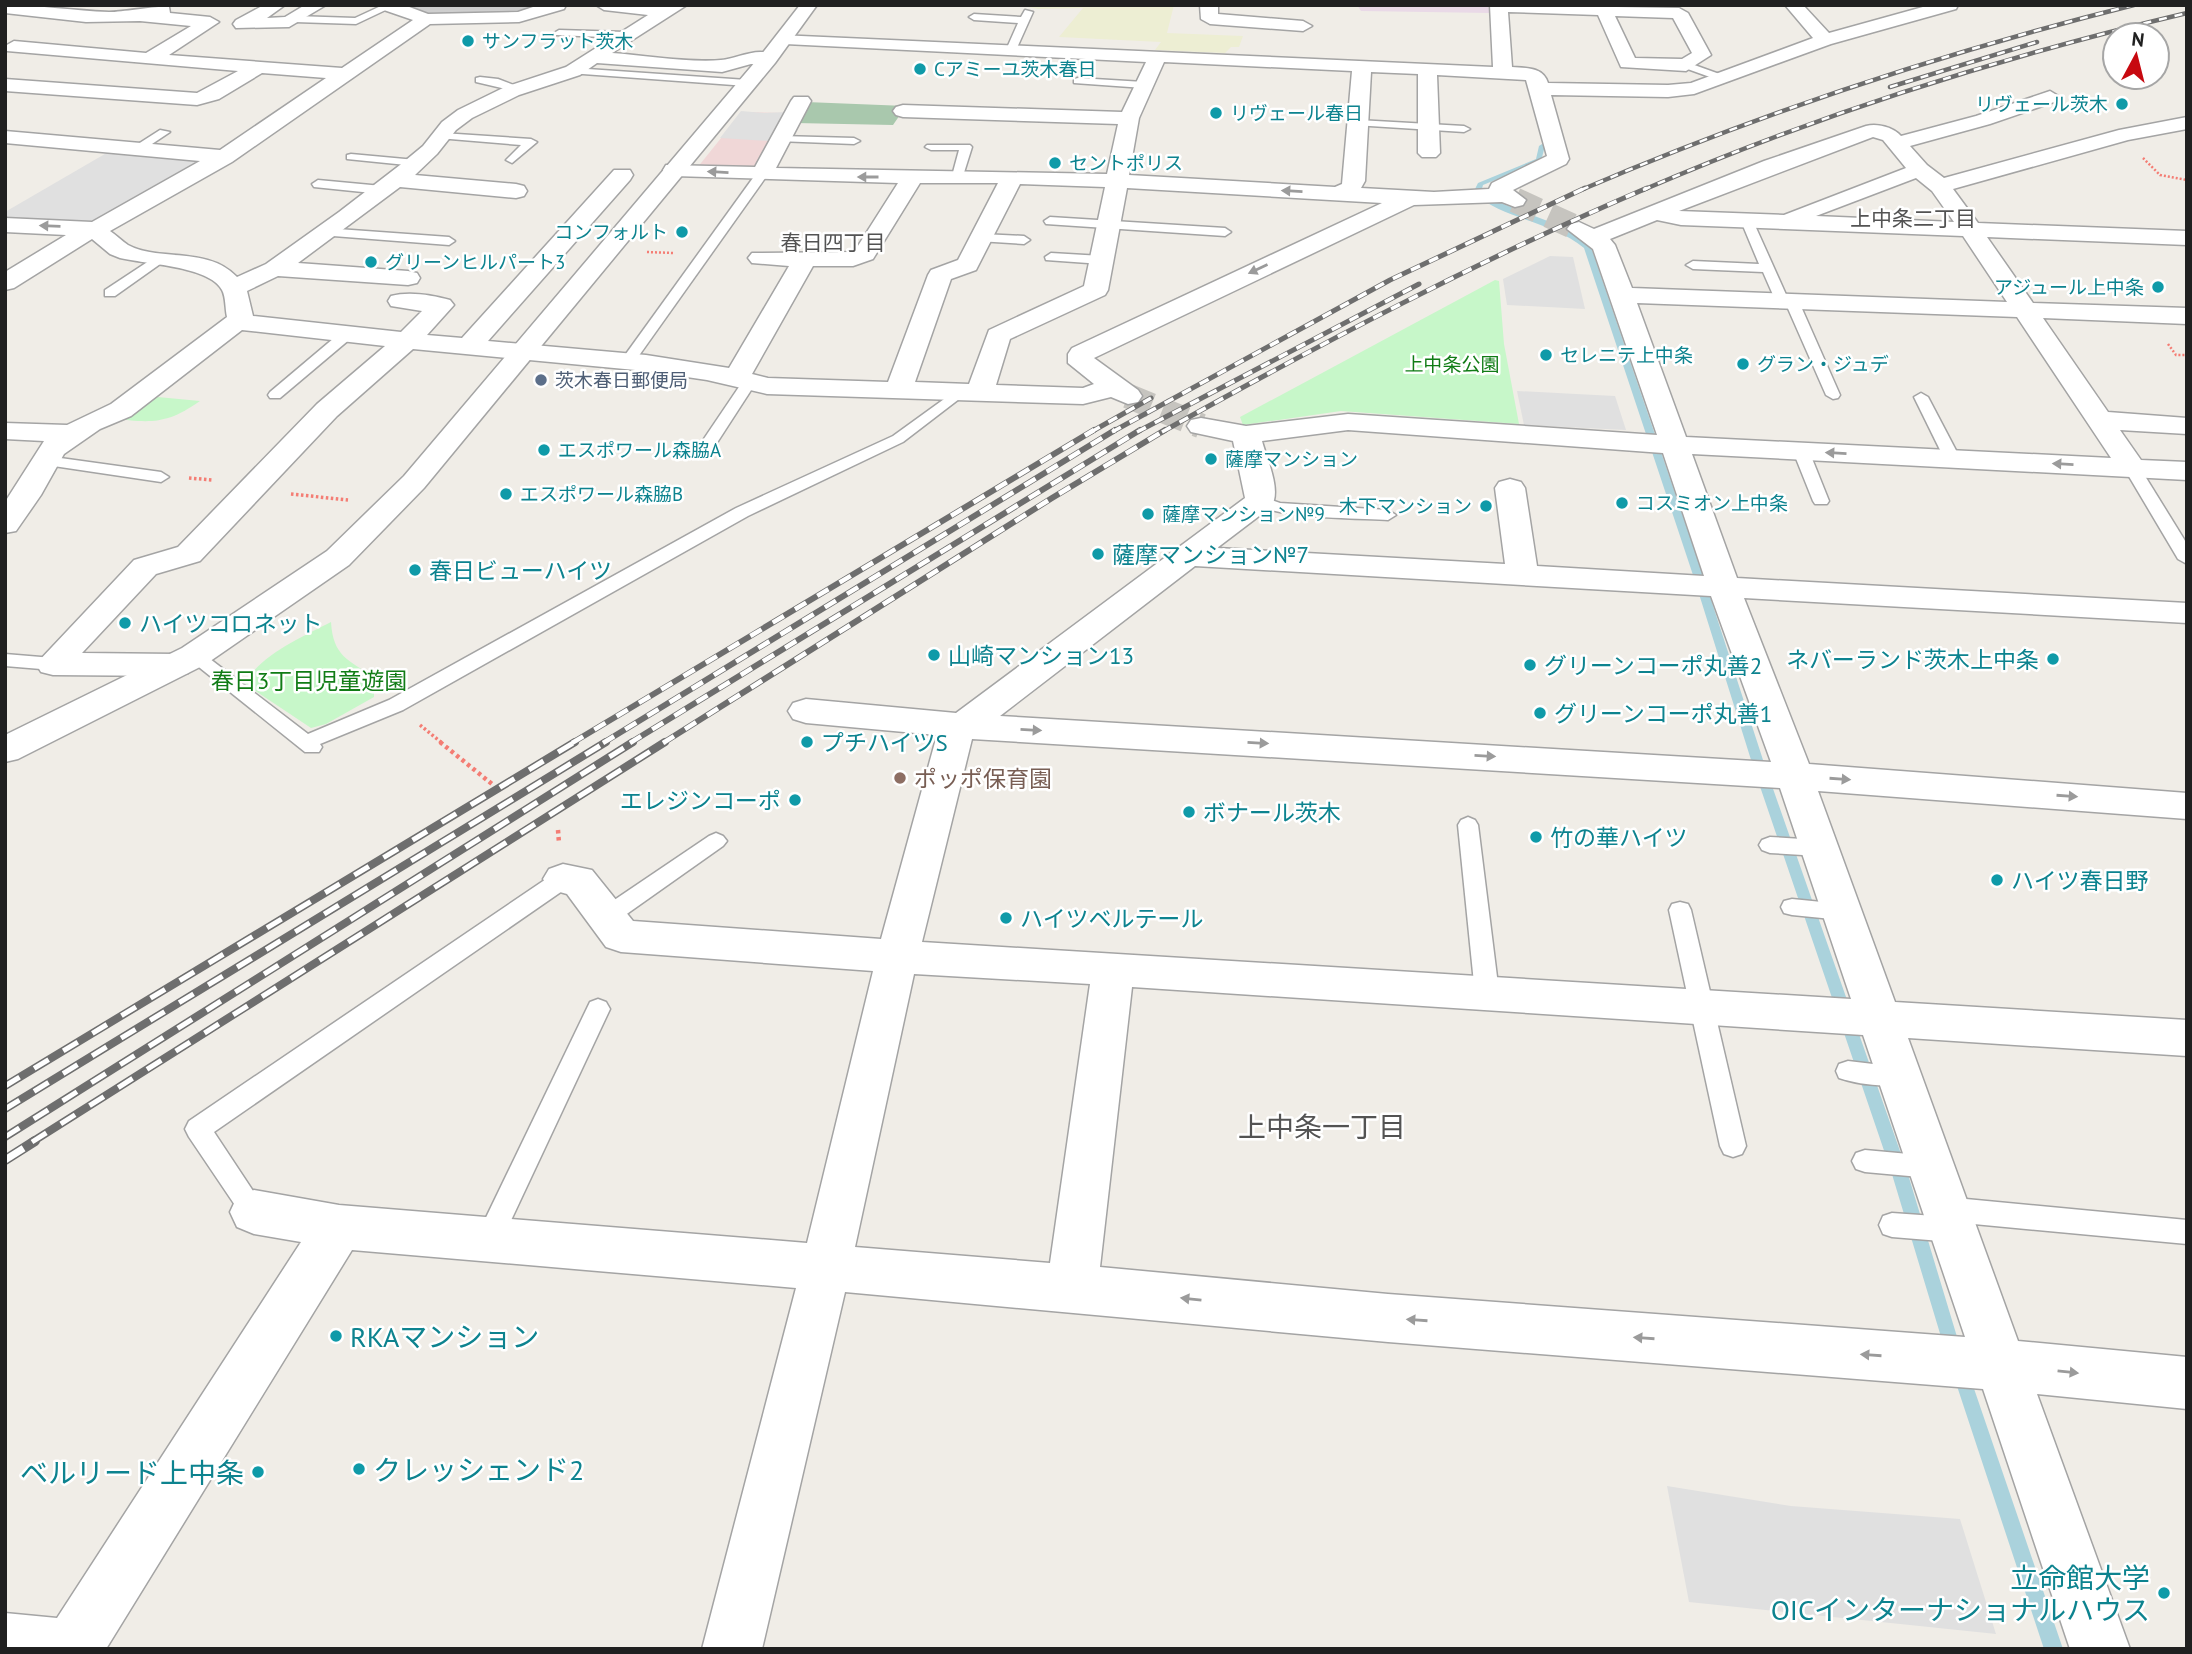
<svg xmlns="http://www.w3.org/2000/svg" width="2192" height="1654" font-family="'PT Sans','Noto Sans JP',sans-serif">
<style>
.commercial{fill:#f0d7d7}
.industrial{fill:#e9d9e7}
.religious{fill:#cecece}
.farmland{fill:#edeed3}
.cemetery{fill:#a9c8ad}
.park{fill:#c7f7c9}
.parking{fill:#e0e0e0}
.lines{fill:none;stroke-linecap:round;stroke-linejoin:round}
.stream{fill:#aad2dc;fill-rule:evenodd}
.minor-tunnel{stroke:#c6c4bf;stroke-width:25;stroke-dasharray:25 12;stroke-linecap:butt}
.service-casing{stroke:#a4a4a4;stroke-width:3}
.minor-casing{stroke:#a4a4a4;stroke-width:3}
.tertiary-casing{stroke:#a4a4a4;stroke-width:3}
.path-far2{stroke:#f47d74;stroke-width:2.5;stroke-dasharray:2 2;stroke-linecap:butt}
.path-far1{stroke:#f47d74;stroke-width:3.5;stroke-dasharray:2.5 2.5;stroke-linecap:butt}
.path{stroke:#f47d74;stroke-width:4.5;stroke-dasharray:3.5 3.5;stroke-linecap:butt}
.service{fill:#fff;fill-rule:evenodd}
.minor{fill:#fff;fill-rule:evenodd}
.tertiary{fill:#fff;fill-rule:evenodd}
.rail-far4-casing{stroke:#6e6e6e;stroke-width:4.5}
.rail-far3-casing{stroke:#6e6e6e;stroke-width:5}
.rail-far2-casing{stroke:#6e6e6e;stroke-width:6}
.rail-far1-casing{stroke:#6e6e6e;stroke-width:8}
.rail-casing{stroke:#6e6e6e;stroke-width:10}
.rail-far4{stroke:#fff;stroke-width:2.5;stroke-dasharray:8;stroke-linecap:butt}
.rail-far3{stroke:#fff;stroke-width:3.5;stroke-dasharray:10;stroke-linecap:butt}
.rail-far2{stroke:#fff;stroke-width:4.5;stroke-dasharray:13;stroke-linecap:butt}
.rail-far1{stroke:#fff;stroke-width:5;stroke-dasharray:17;stroke-linecap:butt}
.rail{stroke:#fff;stroke-width:7;stroke-dasharray:22;stroke-linecap:butt}
.oneway{fill:#9b9b9b}
.culture-dot{fill:#0f9aa8;stroke:#fff;stroke-width:2.5}
.service-dot{fill:#5c6f8a;stroke:#fff;stroke-width:2.5}
.education-dot{fill:#8d6e63;stroke:#fff;stroke-width:2.5}
.labels{text-anchor:middle;dominant-baseline:central;stroke-width:5;stroke-linejoin:round;paint-order:stroke}
.far-culture-label{font-size:19px;fill:#0d838f;stroke:#fff;text-anchor:start}
.far-park-label{font-size:19px;fill:#117c16;stroke:#fff}
.far-service-label{font-size:19px;fill:#4e5e75;stroke:#fff;text-anchor:start}
.far-neighbourhood-label{font-size:21px;fill:#535353;stroke:#fff}
.culture-label{font-size:23px;fill:#0d838f;stroke:#fff;text-anchor:start}
.park-label{font-size:23px;fill:#117c16;stroke:#fff}
.education-label{font-size:23px;fill:#785e54;stroke:#fff;text-anchor:start}
.near-neighbourhood-label{font-size:28px;fill:#535353;stroke:#fff}
.near-culture-label{font-size:28px;fill:#0d838f;stroke:#fff;text-anchor:start}
</style>
<rect width="100%" height="100%" fill="#f0ede7"/>
<polygon class="commercial" points="742,112 790,113 758,168 697,168"/>
<polygon class="industrial" points="1357,5 1488,5 1490,13 1361,11"/>
<polygon class="religious" points="399,5 551,5 519,13 442,15 418,14"/>
<polygon class="farmland" points="1029,5 1174,5 1167,33 1243,36 1239,47 1231,47 1225,53 1155,50 1161,42 1059,37 1083,8 1038,9 1028,7"/>
<polygon class="cemetery" points="806,102 906,106 893,125 795,123"/>
<g class="park">
<polygon points="1495,280 1499,281 1504,344 1519,424 1341,411 1243,425 1240,417"/>
<path d="M147,396L200,401C166,425 150,423 110,418Z"/>
<path d="M331,622C333,656 348,660 374,677V697L326,724L311,728L245,684C258,656 304,636 331,622Z"/>
</g>
<g class="parking">
<polygon points="741,111 764,113 787,112 769,141 720,138"/>
<polygon points="110,151 204,160 91,223 5,219 5,212"/>
<polygon points="1550,256 1573,257 1585,309 1507,305 1503,279"/>
<polygon points="1517,391 1615,396 1626,430 1524,425"/>
<polygon points="1667,1486 1791,1506 1960,1519 1996,1634 1689,1602"/>
</g>
<g class="lines">
<g class="stream">
<path d="M1542,144L1545,146L1541,161L1483,185L1481,192C1514,214 1563,219 1591,247L1704,578L1764,763L1907,1171L1961,1350L1959,1356L1953,1358L1947,1356L1945,1350L1891,1171L1752,763L1694,578L1584,248C1552,221 1505,220 1473,193L1478,183L1536,159L1539,146Z"/>
<polygon points="1961,1366 1967,1368 1969,1374 2063,1649 2044,1649 1953,1374 1955,1368"/>
</g>
<g class="minor-tunnel">
<polyline points="1515,200 1579,229"/>
<polyline points="1128,396 1201,426"/>
</g>
<g class="service-casing">
<g id="service">
<polygon points="383,5 394,6 356,24 295,22 290,19 295,16 355,18"/>
<polygon points="1025,10 1033,12 1016,50 1011,53 1006,50 1018,23 974,20 969,17 974,14 1021,17"/>
<polygon points="559,30 626,32 631,35 626,38 556,35 554,33"/>
<polygon points="1686,62 1725,76 1726,78 1721,81 1682,67 1681,65"/>
<polygon points="573,68 747,80 752,83 747,86 569,73 568,71"/>
<polygon points="480,77 498,79 524,89 519,92 476,82 476,78"/>
<polygon points="1078,78 1144,82 1149,85 1144,88 1074,83 1074,79"/>
<polygon points="1358,120 1464,126 1470,129 1464,132 1354,125 1352,123"/>
<polygon points="160,130 170,132 143,150 135,150 135,146"/>
<polygon points="442,133 531,139 537,142 512,163 506,160 521,145 438,138 436,136"/>
<polygon points="781,136 854,138 860,141 854,144 777,141 775,139"/>
<polygon points="927,145 970,145 972,147 962,179 952,176 959,150 931,150 925,147"/>
<polygon points="351,154 416,160 422,163 416,166 347,159 347,155"/>
<polygon points="758,171 768,174 633,364 623,364 621,361 623,358"/>
<polygon points="318,180 382,186 388,190 382,194 314,187 312,184"/>
<polygon points="1050,217 1225,228 1231,232 1225,236 1046,224 1044,221"/>
<polygon points="1747,217 1753,221 1788,299 1797,299 1799,302 1840,395 1838,398 1833,399 1826,395 1786,304 1777,304 1763,272 1693,269 1686,265 1693,261 1759,264 1741,221"/>
<polygon points="324,228 449,237 455,241 449,245 320,235 320,229"/>
<polygon points="982,234 1024,236 1030,240 1024,244 978,241 978,235"/>
<polygon points="1051,253 1102,256 1109,260 1102,264 1046,260 1045,257"/>
<polygon points="158,255 163,256 163,262 115,296 105,296 105,290"/>
<polygon points="345,332 350,333 350,339 280,398 270,398 268,395 270,392 340,333"/>
<polygon points="750,377 757,381 711,452 709,455 697,455 695,452 745,378"/>
<polygon points="958,389 963,390 965,393 963,396 903,442 748,516 403,710 320,744 322,747 319,752 305,752 185,656 194,650 201,652 308,734 389,700 736,508 893,436"/>
<polygon points="1921,393 1928,397 1960,458 1958,461 1952,463 1944,458 1914,397"/>
<polygon points="1801,446 1809,451 1829,501 1827,504 1815,504 1813,501 1793,451"/>
<polygon points="46,456 161,472 169,477 161,482 40,464 38,461 40,458"/>
<polygon points="2132,463 2140,468 2187,544 2187,564 2178,559 2124,468"/>
<path d="M1260,496L1280,503L1388,510L1396,515L1388,520C1360,518 1269,519 1252,501L1254,498Z"/>
<polygon points="5,654 53,658 62,664 53,670 5,666"/>
<polygon points="1468,817 1475,820 1478,825 1499,993 1495,1000 1487,1002 1479,1000 1475,993 1458,825 1461,820"/>
<polygon points="716,833 723,836 727,841 723,846 614,923 606,925 598,923 595,917 598,911 709,836"/>
<polygon points="1770,837 1819,840 1827,843 1830,848 1827,853 1819,856 1770,853 1762,850 1759,845 1762,840"/>
<polygon points="563,871 571,873 574,879 571,885 214,1132 267,1212 263,1220 254,1224 245,1220 189,1137 185,1129 189,1121 555,873"/>
<polygon points="1792,899 1842,904 1850,906 1853,912 1850,918 1842,920 1792,915 1784,913 1781,907 1784,901"/>
<polygon points="1680,902 1688,904 1691,910 1746,1146 1742,1154 1733,1157 1724,1154 1720,1146 1669,910 1672,904"/>
<polygon points="598,999 606,1002 610,1009 498,1248 489,1251 480,1248 476,1239 480,1230 590,1002"/>
<path d="M1848,1061L1907,1068L1910,1075L1907,1082C1889,1089 1857,1084 1839,1078L1836,1071L1839,1064Z"/>
<polygon points="1865,1150 1931,1156 1940,1159 1944,1167 1940,1175 1931,1178 1865,1172 1856,1169 1852,1161 1856,1153"/>
<polygon points="1945,1197 2187,1220 2187,1244 1963,1223 1966,1230 1962,1239 1953,1242 1892,1237 1883,1234 1879,1225 1883,1216 1892,1213 1935,1216 1932,1209 1936,1201"/>
</g>
</g>
<g class="minor-casing">
<g id="minor">
<path d="M5,5C40,5 75,11 109,12C124,12 159,5 169,7L170,13L210,17L219,22L169,55L342,68L413,20L381,9L379,5H404L428,14L518,12L539,5H566L564,9L519,22L430,24L232,162L110,231C116,235 122,241 128,245C160,262 208,246 237,277L266,264L339,212L400,165L423,146L442,122L458,110L505,87L566,67L648,15L604,10L596,5H687L612,53C643,55 690,63 721,60C737,59 764,43 777,59L768,65L751,64L722,72L597,63L580,75L519,95L472,118L456,130L437,154L415,175L516,184L524,186L527,191L524,196L516,198L400,187L298,263L408,271L417,273L420,278L417,283L408,285L278,276L247,291L253,316L401,332L422,311L391,306L388,301L391,296C409,291 432,295 450,300L454,305L427,335L462,338L614,170H630L633,175L630,180L488,341L646,355L729,368L789,266L752,263L748,258L752,253L850,252L856,249L898,183L674,176L666,175L663,170L666,165L755,167L791,101L794,97H808L811,101L776,168L1107,174L1118,124L903,117L896,115L893,111L896,107L903,105L1122,112L1146,62L785,44L779,43L776,39L779,35L1493,67L1490,5L1679,8L1688,13L1711,55L1686,71L1621,67L1598,15L1508,12L1512,67C1527,68 1543,67 1548,83L1668,85L1691,83L1813,38L1785,5H1803L1829,33L1930,5H1958L1956,9L1831,44L1694,94L1668,97L1551,95L1569,159L1566,164L1513,190L1526,200L1523,205L1515,207L1502,202L1414,205L1094,358L1138,390L1142,396L1138,402L1128,404L1111,397L1083,404L767,394L707,380L646,371L413,349L337,416L200,561L156,574L82,653L176,654L188,657L193,665L188,673L176,676L53,675L41,672L36,664L134,560L178,547L317,404L385,346L242,330L131,416L100,429L64,454L41,495L16,531L5,533V502L44,441L5,439V423L67,425L111,404L227,317C225,309 226,297 222,290C210,266 144,264 120,258L110,254L92,239L14,288L5,290V272L66,235L5,232V218L92,222L200,161L5,143V131L220,150L326,78L262,73L219,99L197,105L5,91V79L197,93L238,71L7,51L5,46L14,41L146,53L191,26L140,21L86,22L5,13ZM1615,16L1673,18L1692,53L1682,59L1635,58ZM1164,62L1352,71L1342,184L1335,187L1129,175L1139,118ZM1371,72L1418,74V153L1422,157H1436L1440,153L1437,75L1526,80L1547,156L1492,183L1489,189L1434,192L1361,188L1365,181ZM920,183H998L958,260L931,270L928,275L888,382L768,378L752,374L813,266H853L873,259ZM1020,184L1105,187L1084,286L989,330L969,384L915,382L951,279L976,270ZM1127,188L1382,203L1072,348L1068,354V363L1094,384L1083,388L996,385L1010,339L1105,295L1108,290Z"/>
<polygon points="264,5 285,5 267,18 285,17 305,5 326,5 289,27 236,28 233,24 236,20"/>
<polygon points="1200,5 1218,5 1218,14 1303,21 1312,26 1303,31 1210,24 1201,19"/>
<path d="M2050,91L2060,97L2057,101L1990,124L1910,146L1927,165L1944,178L2119,130L2187,117V129L2128,140L1953,189L1978,223L2187,231V245L1987,237L2033,303L2187,308V324L2043,318L2108,412L2187,418V434L2120,430L2141,460L2187,462V480L1692,454L1737,578L2187,603V623L1744,598L1809,764L2187,793V819L1818,791L1895,1002L2187,1020V1056L1908,1038L2018,1341L2187,1357V1409L2037,1394L2130,1649H2070L1983,1389L1388,1342L845,1292L762,1649H702L796,1288L352,1250L106,1649H5V1613L57,1618L301,1242L254,1234L237,1227L230,1212L237,1197L254,1190L339,1205L807,1243L873,971L621,952L606,947L567,894L549,889L543,879L549,869L563,864L592,870L633,921L881,939L937,735L806,723L793,719L788,711L793,703L806,699L956,713L1245,498L1233,441L1191,432L1187,426L1191,420L1201,418L1246,426L1348,414L1657,435L1593,249L1567,229L1571,224L1579,222L1594,229L1764,161L1866,126C1877,123 1893,127 1901,136L1976,116ZM1873,137L1883,140L1906,168L1784,215L1679,211ZM1916,178L1932,191L1954,222L1816,216ZM1657,220L1681,225L1963,236L2007,302L1632,288L1615,245L1610,239ZM1637,303L2017,317L2111,458L1686,437ZM1348,430L1663,453L1704,576L1537,566L1525,488L1521,482L1510,479L1499,482L1495,488L1505,564L1217,548L1271,507C1282,491 1267,460 1262,441ZM1195,566L1711,596L1771,762L1000,716ZM972,739L1780,788L1851,999L922,942ZM914,974L1090,984L1050,1263L855,1247ZM1132,987L1863,1035L1965,1337L1388,1294L1100,1267Z"/>
</g>
</g>
<g class="tertiary-casing">
<polygon id="tertiary" points="800,5 817,5 775,63 424,488 349,565 206,664 18,759 5,762 5,735 182,648 327,551 404,476 761,55"/>
</g>
<g class="path-far2">
<polyline points="2143,158 2160,175 2187,180"/>
<polyline points="647,252 673,253"/>
<polyline points="2168,344 2176,355 2187,355"/>
</g>
<g class="path-far1">
<polyline points="189,478 212,480"/>
<polyline points="291,494 348,500"/>
<polyline points="420,725 442,743"/>
</g>
<g class="path">
<polyline points="440,742 492,784"/>
<polyline points="558,830 559,843"/>
</g>
<use href="#service" class="service"/>
<use href="#minor" class="minor"/>
<use href="#tertiary" class="tertiary"/>
<g class="rail-far4-casing">
<g id="rail-far4">
<polyline points="1890,87 2037,42"/>
<path d="M1581,190C1761,113 1945,52 2134,5"/>
<path d="M1643,190C1819,114 2001,57 2187,13"/>
</g>
</g>
<g class="rail-far3-casing">
<g id="rail-far3">
<polyline points="1091,432 1151,398"/>
<polyline points="1112,432 1390,280 1585,188"/>
<polyline points="1137,432 1419,284"/>
<path d="M1162,432C1320,344 1481,259 1647,188"/>
</g>
</g>
<g class="rail-far2-casing">
<g id="rail-far2">
<polyline points="572,743 1094,430"/>
<polyline points="603,743 1115,430"/>
<polyline points="630,743 1140,430"/>
<polyline points="663,743 1052,498 1165,430"/>
</g>
</g>
<g class="rail-far1-casing">
<g id="rail-far1">
<polyline points="5,1086 575,742"/>
<polyline points="5,1109 606,742"/>
<polyline points="5,1137 633,742"/>
<polyline points="32,1142 665,742"/>
</g>
</g>
<g class="rail-casing">
<polyline id="rail" points="5,1160 35,1141"/>
</g>
<use href="#rail-far4" class="rail-far4"/>
<use href="#rail-far3" class="rail-far3"/>
<use href="#rail-far2" class="rail-far2"/>
<use href="#rail-far1" class="rail-far1"/>
<use href="#rail" class="rail"/>
</g>
<defs><path id="oneway-solid" d="M-6-.8H1V-3.2L6.5 0L1 3.2V.8H-6Z" transform="scale(1.75)"/></defs>
<g class="oneway">
<use href="#oneway-solid" transform="translate(718 172) rotate(-177)"/>
<use href="#oneway-solid" transform="translate(868 177) rotate(-180)"/>
<use href="#oneway-solid" transform="translate(1292 191) rotate(-177)"/>
<use href="#oneway-solid" transform="translate(50 226) rotate(-178)"/>
<use href="#oneway-solid" transform="translate(1258 269) rotate(155)"/>
<use href="#oneway-solid" transform="translate(1836 453) rotate(-177)"/>
<use href="#oneway-solid" transform="translate(2063 464) rotate(-177)"/>
<use href="#oneway-solid" transform="translate(1031 730) rotate(3)"/>
<use href="#oneway-solid" transform="translate(1258 743) rotate(3)"/>
<use href="#oneway-solid" transform="translate(1485 756) rotate(3)"/>
<use href="#oneway-solid" transform="translate(1840 779) rotate(4)"/>
<use href="#oneway-solid" transform="translate(2067 796) rotate(4)"/>
<use href="#oneway-solid" transform="translate(1191 1299) rotate(-174)"/>
<use href="#oneway-solid" transform="translate(1417 1320) rotate(-176)"/>
<use href="#oneway-solid" transform="translate(1644 1338) rotate(-176)"/>
<use href="#oneway-solid" transform="translate(1871 1355) rotate(-176)"/>
<use href="#oneway-solid" transform="translate(2068 1372) rotate(6)"/>
</g>
<g class="culture-dot">
<circle cx="468" cy="41" r="7"/>
<circle cx="920" cy="69" r="7"/>
<circle cx="2122" cy="104" r="7"/>
<circle cx="1216" cy="113" r="7"/>
<circle cx="1055" cy="163" r="7"/>
<circle cx="682" cy="232" r="7"/>
<circle cx="371" cy="262" r="7"/>
<circle cx="2158" cy="287" r="7"/>
<circle cx="1546" cy="355" r="7"/>
<circle cx="1743" cy="364" r="7"/>
<circle cx="544" cy="450" r="7"/>
<circle cx="1211" cy="459" r="7"/>
<circle cx="506" cy="494" r="7"/>
<circle cx="1622" cy="503" r="7"/>
<circle cx="1486" cy="506" r="7"/>
<circle cx="1148" cy="514" r="7"/>
<circle cx="1098" cy="554" r="7"/>
<circle cx="415" cy="570" r="7"/>
<circle cx="125" cy="623" r="7"/>
<circle cx="934" cy="655" r="7"/>
<circle cx="2053" cy="659" r="7"/>
<circle cx="1530" cy="665" r="7"/>
<circle cx="1540" cy="713" r="7"/>
<circle cx="807" cy="742" r="7"/>
<circle cx="795" cy="800" r="7"/>
<circle cx="1189" cy="812" r="7"/>
<circle cx="1536" cy="837" r="7"/>
<circle cx="1997" cy="880" r="7"/>
<circle cx="1006" cy="918" r="7"/>
<circle cx="336" cy="1336" r="7"/>
<circle cx="359" cy="1469" r="7"/>
<circle cx="258" cy="1472" r="7"/>
<circle cx="2164" cy="1593" r="7"/>
</g>
<circle class="service-dot" cx="541" cy="380" r="7"/>
<circle class="education-dot" cx="900" cy="778" r="7"/>
<g class="labels">
<g class="far-culture-label">
<text x="482" y="41">サンフラット茨木</text>
<text x="934" y="69">Cアミーユ茨木春日</text>
<text x="2108" y="104" text-anchor="end">リヴェール茨木</text>
<text x="1230" y="113">リヴェール春日</text>
<text x="1069" y="163">セントポリス</text>
<text x="668" y="232" text-anchor="end">コンフォルト</text>
<text x="385" y="262">グリーンヒルパート3</text>
<text x="2144" y="287" text-anchor="end">アジュール上中条</text>
<text x="1560" y="355">セレニテ上中条</text>
<text x="1757" y="364">グラン・ジュデ</text>
<text x="558" y="450">エスポワール森脇A</text>
<text x="1225" y="459">薩摩マンション</text>
<text x="520" y="494">エスポワール森脇B</text>
<text x="1636" y="503">コスミオン上中条</text>
<text x="1472" y="506" text-anchor="end">木下マンション</text>
<text x="1162" y="514">薩摩マンション№9</text>
</g>
<g class="far-park-label">
<text x="1452" y="364">上中条公園</text>
</g>
<g class="far-service-label">
<text x="555" y="380">茨木春日郵便局</text>
</g>
<g class="far-neighbourhood-label">
<text x="1913" y="218">上中条二丁目</text>
<text x="833" y="242">春日四丁目</text>
</g>
<g class="culture-label">
<text x="1112" y="554">薩摩マンション№7</text>
<text x="429" y="570">春日ビューハイツ</text>
<text x="139" y="623">ハイツコロネット</text>
<text x="948" y="655">山崎マンション13</text>
<text x="2039" y="659" text-anchor="end">ネバーランド茨木上中条</text>
<text x="1544" y="665">グリーンコーポ丸善2</text>
<text x="1554" y="713">グリーンコーポ丸善1</text>
<text x="821" y="742">プチハイツS</text>
<text x="781" y="800" text-anchor="end">エレジンコーポ</text>
<text x="1203" y="812">ボナール茨木</text>
<text x="1550" y="837">竹の華ハイツ</text>
<text x="2011" y="880">ハイツ春日野</text>
<text x="1020" y="918">ハイツベルテール</text>
</g>
<g class="park-label">
<text x="309" y="680">春日3丁目児童遊園</text>
</g>
<g class="education-label">
<text x="914" y="778">ポッポ保育園</text>
</g>
<g class="near-neighbourhood-label">
<text x="1322" y="1126">上中条一丁目</text>
</g>
<g class="near-culture-label">
<text x="350" y="1336">RKAマンション</text>
<text x="373" y="1469">クレッシェンド2</text>
<text x="244" y="1472" text-anchor="end">ベルリード上中条</text>
<text x="2150" y="1577" text-anchor="end">立命館大学<tspan x="2150" dy="32">OICインターナショナルハウス</tspan></text>
</g>
</g>
<rect width="2192" height="1654" fill="none" stroke="#202020" stroke-width="14"/>
<g transform="translate(2136 56) rotate(7)"><circle r="33" fill="#ffffff" stroke="#a6a6a6" stroke-width="2"/>
<path d="M0-5L12 26L0 18L-12 26Z" fill="#c70910"/>
<text y="-10" font-size="19" font-weight="bold" text-anchor="middle" fill="#202020">N</text>
</g>
</svg>
